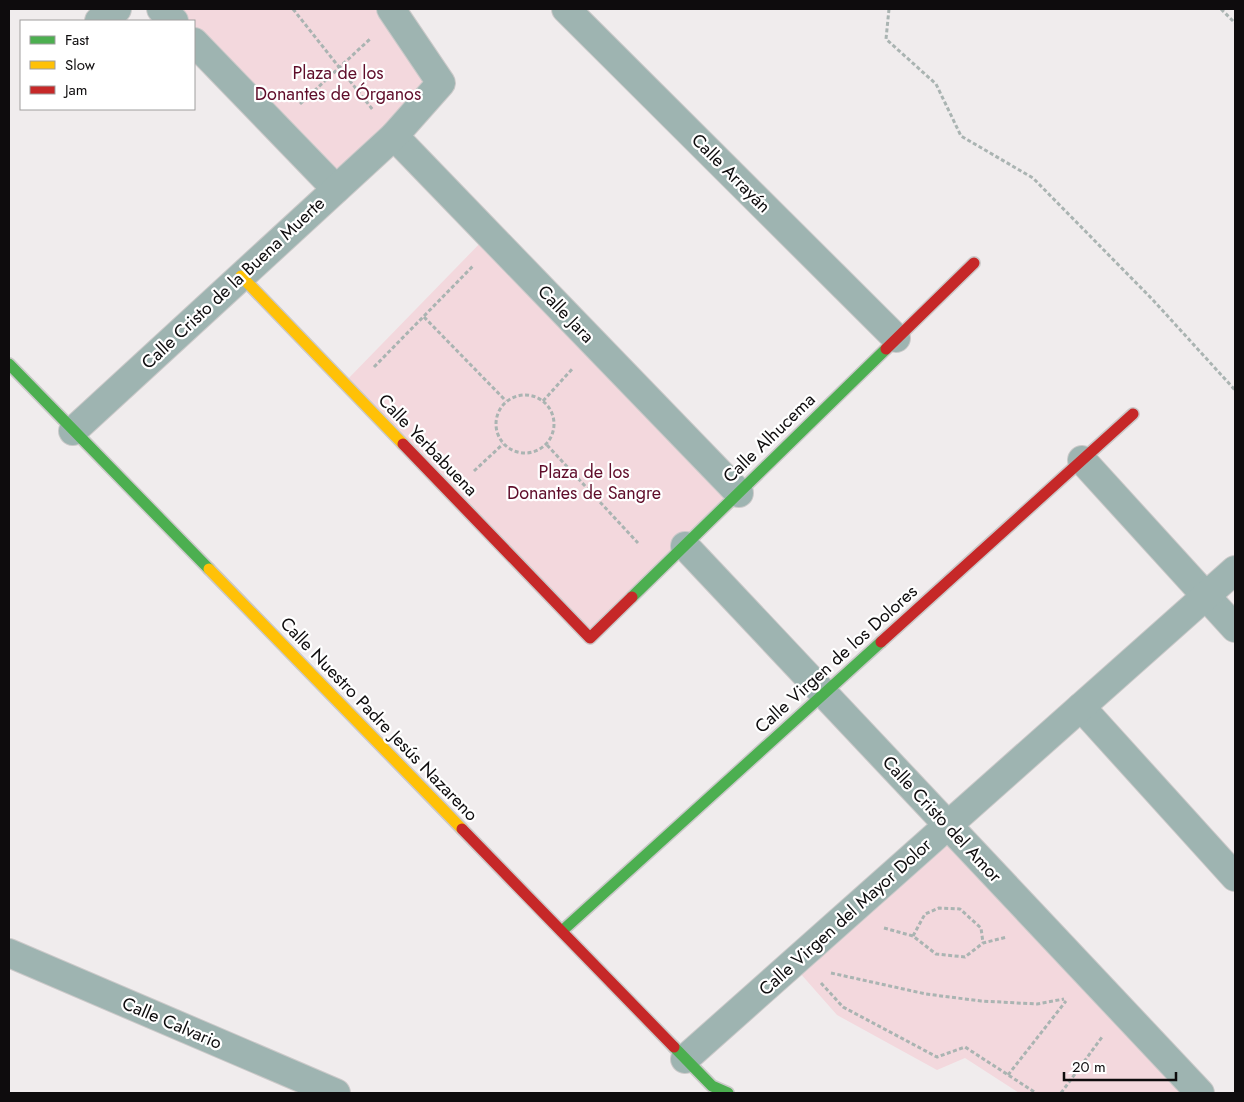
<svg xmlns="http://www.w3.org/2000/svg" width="1244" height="1102" font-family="Jost,sans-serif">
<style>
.green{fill:#f3d8dd}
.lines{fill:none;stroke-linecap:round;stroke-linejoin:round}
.street-casing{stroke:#cbc9c9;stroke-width:30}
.fast-casing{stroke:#cbc9c9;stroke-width:14}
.slow-casing{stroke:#cbc9c9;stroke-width:14}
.jam-casing{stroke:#cbc9c9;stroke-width:14}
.path{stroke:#aab4b2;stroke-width:3;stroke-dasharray:4 2.5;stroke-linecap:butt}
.street{stroke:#9eb4b1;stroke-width:28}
.fast{stroke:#4caf50;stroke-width:11}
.slow{stroke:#ffc107;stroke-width:11}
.jam{stroke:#c62828;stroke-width:11}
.labels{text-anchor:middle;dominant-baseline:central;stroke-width:4.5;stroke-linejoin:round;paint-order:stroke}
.park-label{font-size:18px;fill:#5f0d2a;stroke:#fff}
.street-label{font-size:18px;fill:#0e0c0d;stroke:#fff}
</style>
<rect width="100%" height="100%" fill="#f0eced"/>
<g class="green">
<polygon points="161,9 391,9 441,83 336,189 194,42 194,21 174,21"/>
<polygon points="489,234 739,493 590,638 344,383"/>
<polygon points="948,825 1200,1093 1019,1093 965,1058 937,1070 837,1015 792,964"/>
</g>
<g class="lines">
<g class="street-casing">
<g id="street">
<polyline points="161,9 174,21"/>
<polyline points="566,9 896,338"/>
<polyline points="99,21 117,9"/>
<polyline points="194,42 336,189"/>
<polyline points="394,136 739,493"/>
<polyline points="73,431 394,136 441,83 391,9"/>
<polyline points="1082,460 1235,628"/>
<polyline points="685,546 1200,1093"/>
<polyline points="1081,707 1235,877"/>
<polyline points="9,953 336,1093"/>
<polyline points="685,1059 1235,570"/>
</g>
</g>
<g class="fast-casing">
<g id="fast">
<polyline points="9,364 209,569"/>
<polyline points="632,597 886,349"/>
<polyline points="562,931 881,642"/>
<polyline points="674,1047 712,1086 728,1093"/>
</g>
</g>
<g class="slow-casing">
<g id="slow">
<polyline points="241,276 403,444"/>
<polyline points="209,569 462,829"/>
</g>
</g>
<g class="jam-casing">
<g id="jam">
<polyline points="886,349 974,263"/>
<polyline points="403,444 590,638 632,597"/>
<polyline points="881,642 1133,414"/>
<polyline points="462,829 674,1047"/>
</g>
</g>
<g class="path">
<polyline points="293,9 373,110"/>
<polyline points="889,9 886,39 936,84 961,136 1033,178 1153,300 1235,390"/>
<polyline points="1221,9 1235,23"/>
<polyline points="300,104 370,39"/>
<polyline points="424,317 506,401"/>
<polyline points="374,367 473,266"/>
<circle cx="525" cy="424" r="29"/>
<polyline points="543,401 573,368"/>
<polyline points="547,445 638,543"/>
<polyline points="474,471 503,444"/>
<polyline points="884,928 913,936 936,954 965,957 983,943 1007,937"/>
<polyline points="913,936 925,914 939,908 960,909 981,928 983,943"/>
<polyline points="831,973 926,994 981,1001 1037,1004 1064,999"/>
<polyline points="821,983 843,1007 937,1057 965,1047 1036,1093"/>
<polyline points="1008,1075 1066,1001"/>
<polyline points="1061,1093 1102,1037"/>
</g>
<use href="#street" class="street"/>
<use href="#fast" class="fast"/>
<use href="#slow" class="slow"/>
<use href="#jam" class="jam"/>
</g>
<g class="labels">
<g class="park-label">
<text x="338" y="73">Plaza de los<tspan x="338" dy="21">Donantes de Órganos</tspan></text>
<text x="584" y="472">Plaza de los<tspan x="584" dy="21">Donantes de Sangre</tspan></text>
</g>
<g class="street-label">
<text transform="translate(731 173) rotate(45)">Calle Arrayán</text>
<text transform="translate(233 283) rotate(-43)">Calle Cristo de la Buena Muerte</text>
<text transform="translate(566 314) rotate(46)">Calle Jara</text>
<text transform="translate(769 438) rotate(-44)">Calle Alhucema</text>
<text transform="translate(428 445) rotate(46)">Calle Yerbabuena</text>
<text transform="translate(836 659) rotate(-42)">Calle Virgen de los Dolores</text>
<text transform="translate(379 719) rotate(46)">Calle Nuestro Padre Jesús Nazareno</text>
<text transform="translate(942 819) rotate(47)">Calle Cristo del Amor</text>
<text transform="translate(845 917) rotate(-42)">Calle Virgen del Mayor Dolor</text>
<text transform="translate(172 1023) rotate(23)">Calle Calvario</text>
</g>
</g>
<rect width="1244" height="1102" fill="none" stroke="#0e0c0d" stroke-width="20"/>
<rect x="20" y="20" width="175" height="90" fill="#ffffff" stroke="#9f9e9e"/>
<rect x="30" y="36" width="25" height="8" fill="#4caf50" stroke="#9f9e9e"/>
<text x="65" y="45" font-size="15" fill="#0e0c0d">Fast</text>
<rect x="30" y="61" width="25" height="8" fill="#ffc107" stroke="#9f9e9e"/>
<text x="65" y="70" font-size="15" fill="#0e0c0d">Slow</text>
<rect x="30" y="86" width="25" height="8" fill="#c62828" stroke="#9f9e9e"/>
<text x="65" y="95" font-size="15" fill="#0e0c0d">Jam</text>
<path d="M1064 1072v8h112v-8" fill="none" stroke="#0e0c0d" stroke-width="2.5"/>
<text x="1072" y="1072" font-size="15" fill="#0e0c0d" stroke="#ffffff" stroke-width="4" paint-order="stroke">20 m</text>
</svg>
